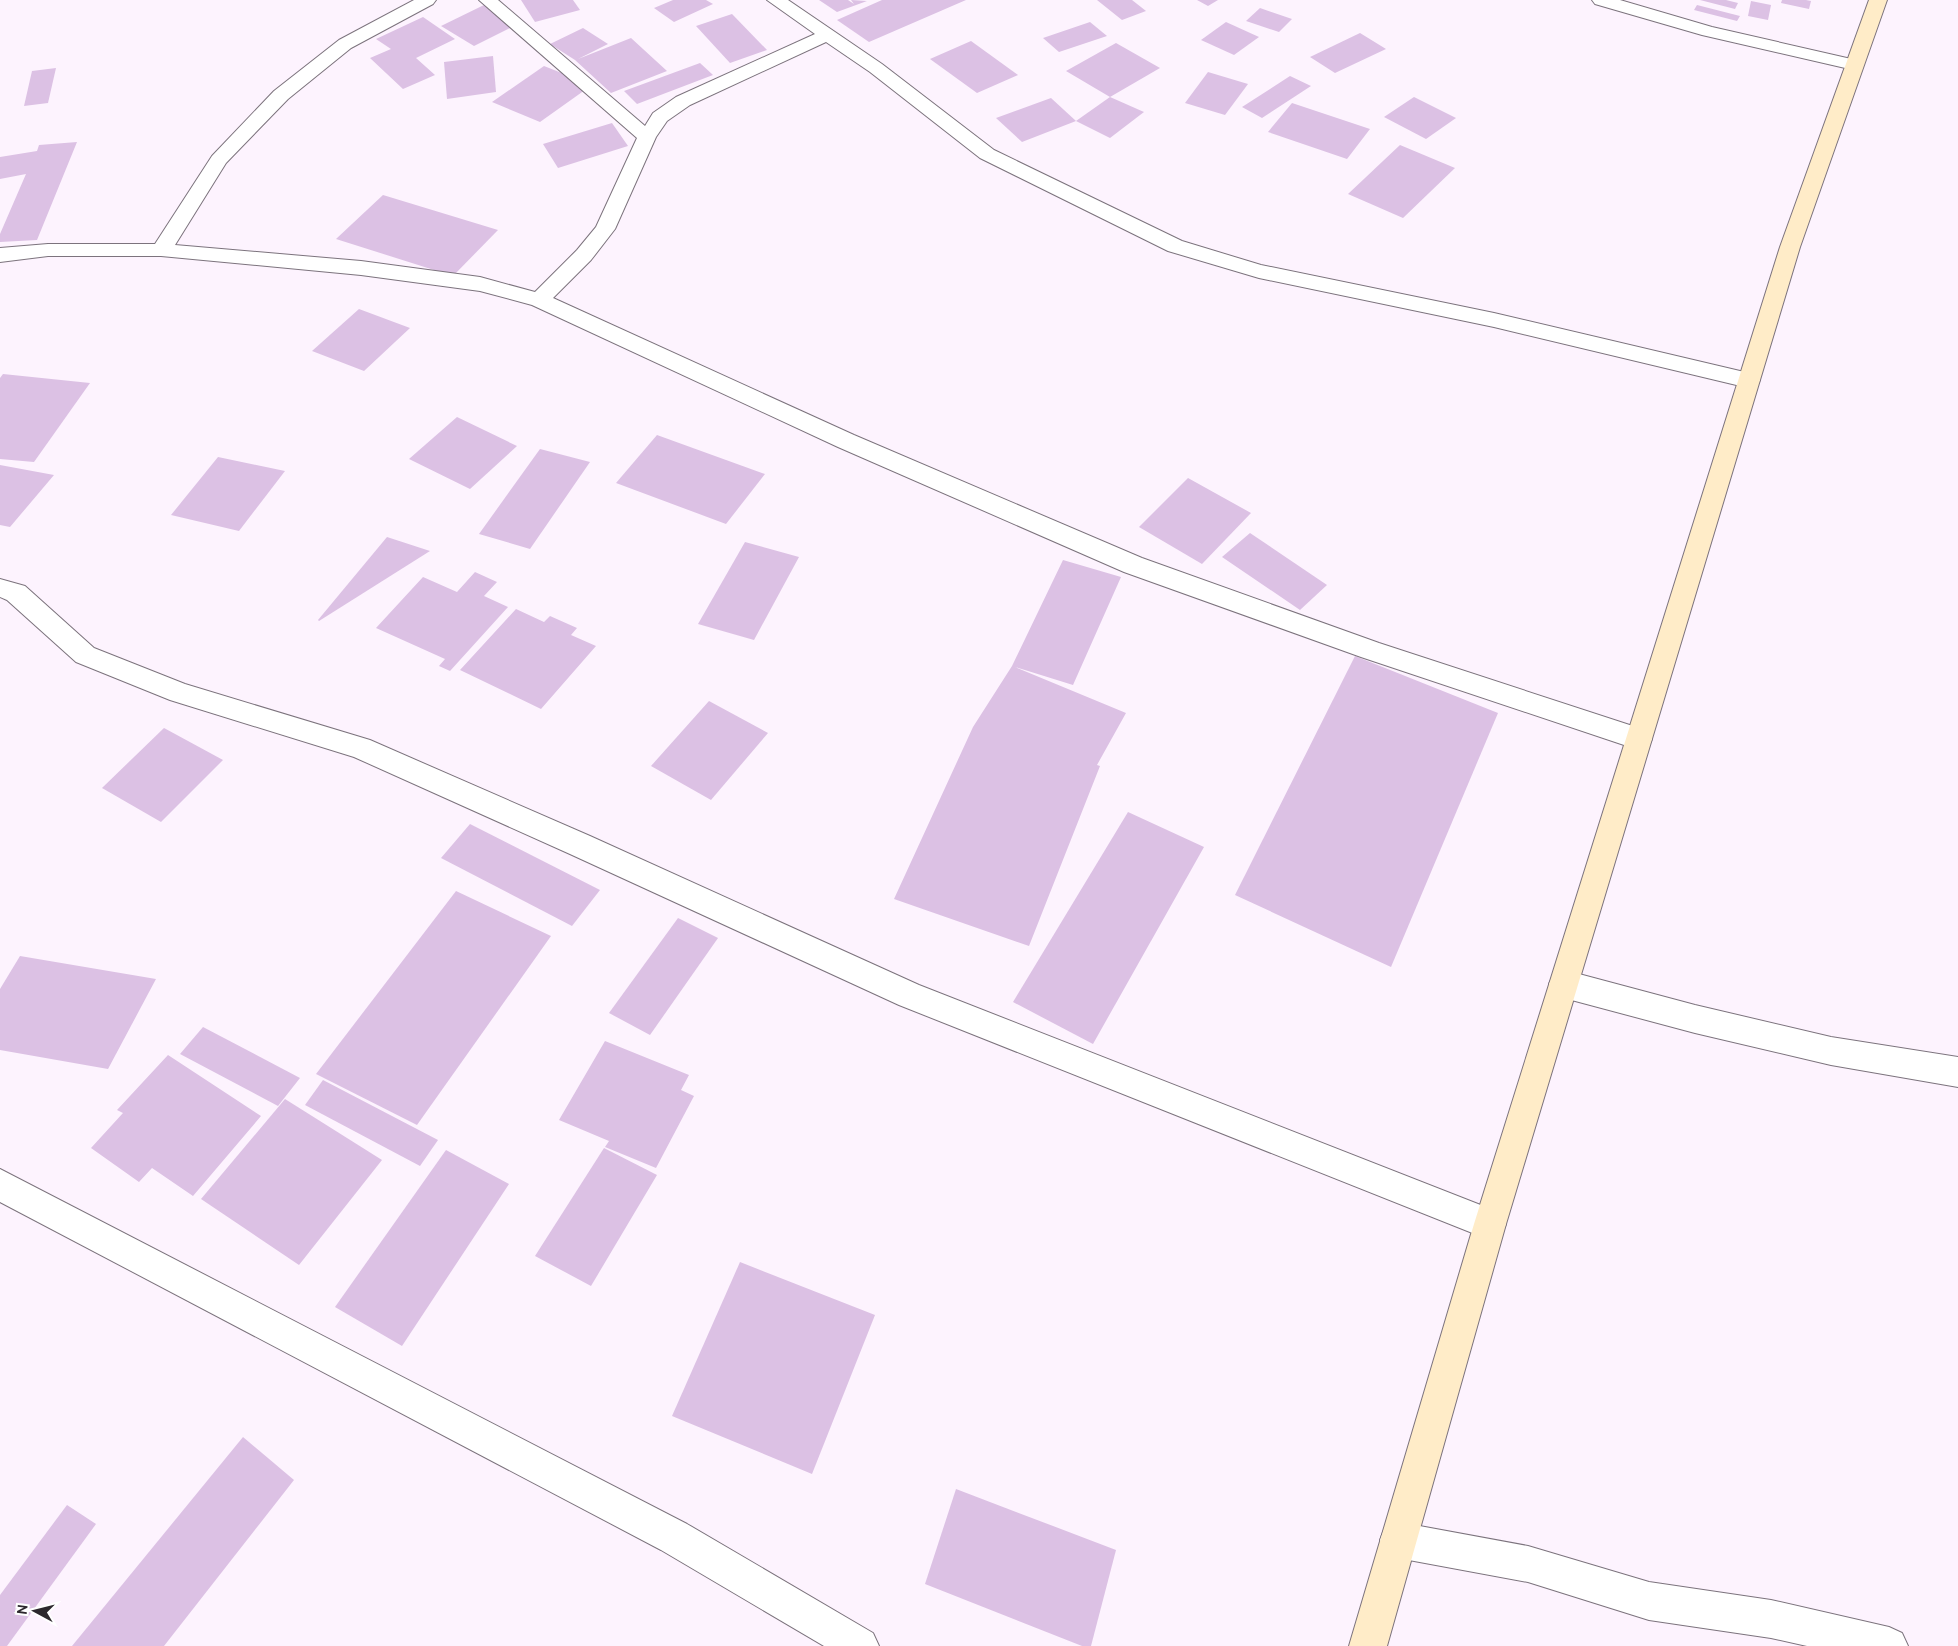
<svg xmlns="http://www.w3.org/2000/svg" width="1958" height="1646" font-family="Cabin,sans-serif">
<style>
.building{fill:#dcc1e4}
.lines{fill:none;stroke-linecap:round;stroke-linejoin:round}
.street-casing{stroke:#7c737d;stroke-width:2}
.secondary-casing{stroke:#7c737d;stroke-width:2}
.street{fill:#fff;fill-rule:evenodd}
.secondary{fill:#ffecc8;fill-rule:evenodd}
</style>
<rect width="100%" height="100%" fill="#fdf3fe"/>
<g class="building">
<polygon points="521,0 573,0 580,10 535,22"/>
<polygon points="673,0 706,0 713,4 674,22 654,8"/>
<polygon points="819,0 848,0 854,4 851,0 867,1 837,12"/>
<polygon points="882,0 966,0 869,42 837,20"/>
<polygon points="1097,0 1132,0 1146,11 1122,20"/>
<polygon points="1197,0 1218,0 1208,6"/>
<polygon points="1700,0 1726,0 1738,3 1735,9"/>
<polygon points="1782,0 1806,0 1811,1 1809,9 1781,3"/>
<polygon points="1751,1 1771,5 1768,20 1748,16"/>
<polygon points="484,5 518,24 474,46 441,26"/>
<polygon points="1697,5 1740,16 1737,21 1694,10"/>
<polygon points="1260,8 1292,19 1279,32 1246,21"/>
<polygon points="732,14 767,50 730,63 696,26"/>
<polygon points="423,17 455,39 416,58 435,75 403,89 370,58 391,49 376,39"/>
<polygon points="1090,22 1107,36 1059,52 1043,38"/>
<polygon points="1226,22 1259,37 1234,55 1201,40"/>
<polygon points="583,28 608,44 578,59 631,38 667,71 611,93 575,60 550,44"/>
<polygon points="1360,33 1386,49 1335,73 1310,57"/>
<polygon points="971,41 1018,75 977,93 930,59"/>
<polygon points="1116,43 1160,68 1110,97 1066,71"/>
<polygon points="493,56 496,92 447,99 444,62"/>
<polygon points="700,63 713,75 637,104 624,91"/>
<polygon points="544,66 592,85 540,122 492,102"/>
<polygon points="56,68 48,103 24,106 32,71"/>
<polygon points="1208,72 1248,84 1225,115 1185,103"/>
<polygon points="1290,76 1311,86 1262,118 1242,107"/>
<polygon points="1110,97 1144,112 1110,138 1076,121"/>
<polygon points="1414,97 1456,118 1426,139 1384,117"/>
<polygon points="1051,98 1076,121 1022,142 996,118"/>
<polygon points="1292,103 1370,129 1347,159 1268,132"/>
<polygon points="612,123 628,146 558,168 543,144"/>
<polygon points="77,142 37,240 0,242 0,234 26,174 0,179 0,157 37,151 39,145"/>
<polygon points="1400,145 1455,168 1403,218 1348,194"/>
<polygon points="383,195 498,230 453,276 336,239"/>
<polygon points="359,309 410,328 364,371 312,351"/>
<polygon points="3,374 90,383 34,462 0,459 0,378"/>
<polygon points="457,417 517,446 470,489 409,459"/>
<polygon points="657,435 765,474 726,524 616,483"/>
<polygon points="540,449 590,462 530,549 479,534"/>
<polygon points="218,457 285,471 239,531 171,515"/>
<polygon points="0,465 54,475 10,527 0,525"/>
<polygon points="1188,478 1251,513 1202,564 1139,527"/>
<polygon points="1250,533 1327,585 1300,610 1222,557"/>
<polygon points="387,537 430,551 319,621 318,620"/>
<polygon points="745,542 799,557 754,640 698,624"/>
<polygon points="1063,560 1121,577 1073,685 1015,667 1126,713 1097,765 1100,766 1029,946 894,899 973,727 1012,666"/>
<polygon points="475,572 497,582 484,596 508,607 450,671 439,666 445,659 376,628 423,577 457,592"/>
<polygon points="516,609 544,622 550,616 577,628 571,635 596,646 541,709 460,670"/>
<polygon points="1355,656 1498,713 1391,967 1235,895"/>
<polygon points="709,701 768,733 711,800 651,766"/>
<polygon points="164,728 223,760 161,822 102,788"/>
<polygon points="1128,812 1204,847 1093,1044 1013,1002"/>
<polygon points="470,824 600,890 572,926 441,858"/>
<polygon points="456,891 551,936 417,1125 316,1074"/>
<polygon points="678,918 718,938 650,1035 609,1013"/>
<polygon points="20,956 156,979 108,1069 0,1050 0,989"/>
<polygon points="203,1027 300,1078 278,1106 180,1054"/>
<polygon points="605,1041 689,1075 681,1090 694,1096 656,1168 605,1147 609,1141 559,1120"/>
<polygon points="168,1055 261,1116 193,1196 152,1168 139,1182 91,1148 123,1113 117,1110"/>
<polygon points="323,1080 438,1140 420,1166 305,1105"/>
<polygon points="285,1099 382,1160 299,1265 201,1199"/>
<polygon points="604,1148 657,1175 591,1286 535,1256"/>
<polygon points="446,1150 509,1184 402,1346 335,1307"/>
<polygon points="740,1262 875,1315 812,1474 672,1416"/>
<polygon points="243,1437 294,1480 164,1646 72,1646"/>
<polygon points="956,1489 1116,1550 1091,1646 1082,1646 925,1584"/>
<polygon points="67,1505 96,1524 7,1646 0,1646 0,1595"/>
</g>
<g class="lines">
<g class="street-casing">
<g id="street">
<polygon points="414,0 436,0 433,4 351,48 288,99 226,163 175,245 361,261 480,277 535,292 577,250 596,227 637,138 479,0 498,0 645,126 653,113 676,97 815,34 767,0 788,0 882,64 994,150 1182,241 1261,265 1494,313 1757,375 1760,380 1757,385 1749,388 1494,327 1259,278 1168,251 980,158 870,72 826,42 690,105 667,121 656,137 615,229 591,260 553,298 854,435 1142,558 1379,643 1648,731 1652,739 1648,747 1639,750 1361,657 1124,572 838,447 532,305 480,291 361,275 161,256 48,256 0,262 0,248 48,244 155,244 212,156 274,91 339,40"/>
<polygon points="1592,0 1620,0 1712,27 1860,61 1863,65 1860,69 1854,70 1702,35 1595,4"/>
<polygon points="0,579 25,586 94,648 185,684 370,740 590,836 919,985 1501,1213 1506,1224 1501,1235 1490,1240 899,1005 570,854 354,757 170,700 76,662 7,600 0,597"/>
<polygon points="1564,970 1695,1005 1831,1037 1958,1057 1958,1087 1831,1065 1695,1033 1564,998 1554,994 1549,984 1554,974"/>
<polygon points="0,1169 687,1524 873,1633 879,1646 824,1646 661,1550 0,1202"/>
<polygon points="1398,1522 1528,1546 1649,1582 1771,1600 1889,1627 1902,1633 1908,1646 1807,1646 1771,1638 1649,1620 1528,1582 1398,1558 1385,1553 1380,1540 1385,1527"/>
</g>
</g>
<g class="secondary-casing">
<polygon id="secondary" points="1869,0 1887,0 1800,247 1506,1224 1387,1646 1349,1646 1474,1224 1780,247"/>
</g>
<use href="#street" class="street"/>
<use href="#secondary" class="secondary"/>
</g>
<g transform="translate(35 1611) rotate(277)" stroke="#ffffff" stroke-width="4" paint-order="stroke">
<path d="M0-4L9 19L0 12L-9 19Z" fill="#2c282d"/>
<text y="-8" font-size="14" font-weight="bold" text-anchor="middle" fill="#2c282d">N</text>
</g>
</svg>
